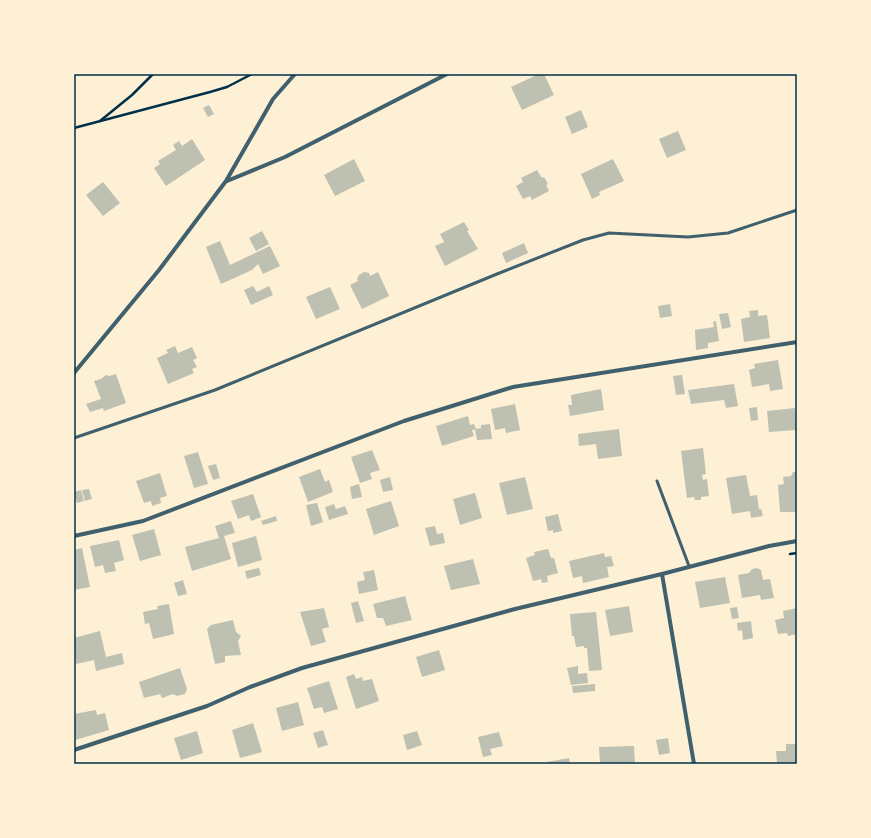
<svg xmlns="http://www.w3.org/2000/svg" width="871" height="838" font-family="Ubuntu,sans-serif">
<style>
.building{fill:#bec0b2}
.lines{fill:none;stroke-linecap:round;stroke-linejoin:round}
.path{stroke:#003049;stroke-width:2.5}
.service{stroke:#3f606c;stroke-width:3}
.minor{stroke:#3f606c;stroke-width:4}
.neatline{fill:none;stroke:#003049;stroke-width:1.5}
</style>
<rect width="100%" height="100%" fill="#fdf0d5"/>
<g class="building">
<polygon points="539,74 544,74 554,95 522,110 511,87"/>
<polygon points="209,105 214,114 208,117 203,108"/>
<polygon points="581,110 588,127 572,134 565,117"/>
<polygon points="678,131 686,150 667,158 659,139"/>
<polygon points="192,139 205,160 166,186 154,168 160,164 158,161 176,150 173,145 179,141 182,146"/>
<polygon points="354,159 365,181 335,196 324,175"/>
<polygon points="613,159 624,181 599,192 600,195 592,199 581,174"/>
<polygon points="537,170 542,178 544,177 548,184 546,185 549,191 532,200 530,196 523,199 516,186 523,182 521,178"/>
<polygon points="103,182 120,203 103,216 86,195"/>
<polygon points="464,222 469,230 467,231 478,249 445,266 435,246 444,242 440,234"/>
<polygon points="262,231 269,244 256,251 249,238"/>
<polygon points="220,241 230,265 270,246 280,266 263,274 258,264 252,270 221,284 206,247"/>
<polygon points="524,243 528,253 506,263 502,253"/>
<polygon points="364,272 369,273 370,276 378,272 389,296 362,309 350,285 358,281 357,279 359,275"/>
<polygon points="253,286 257,292 269,286 273,295 251,305 244,290"/>
<polygon points="330,287 340,309 316,319 306,297"/>
<polygon points="670,304 672,316 660,318 658,306"/>
<polygon points="758,310 758,316 767,315 770,338 744,342 741,319 750,317 749,311"/>
<polygon points="728,313 731,327 722,329 719,314"/>
<polygon points="716,321 719,341 708,343 708,348 696,350 695,330 714,327 713,322"/>
<polygon points="175,346 178,353 192,347 197,358 193,360 197,367 192,369 194,373 168,384 157,358 168,353 166,350"/>
<polygon points="778,360 783,389 770,391 769,384 752,387 749,370 755,368 754,364"/>
<polygon points="116,374 126,403 104,411 103,408 90,412 86,404 101,399 94,381 101,379 106,375 109,376"/>
<polygon points="682,375 685,394 676,395 673,376"/>
<polygon points="734,384 738,406 726,408 724,400 691,404 688,390"/>
<polygon points="601,389 604,410 570,416 568,405 572,405 571,395"/>
<polygon points="515,404 520,430 506,433 505,428 495,430 491,409"/>
<polygon points="757,407 758,420 751,421 749,408"/>
<polygon points="795,408 796,430 769,432 767,411"/>
<polygon points="468,416 470,425 474,424 476,429 472,430 474,436 442,446 436,426"/>
<polygon points="490,424 492,439 477,440 475,429 481,428 481,425"/>
<polygon points="619,429 622,456 598,459 596,444 579,446 578,434"/>
<polygon points="703,448 706,474 702,475 703,480 707,479 709,496 701,497 701,500 695,500 694,497 687,498 681,451"/>
<polygon points="372,450 380,470 370,473 372,479 360,483 351,457"/>
<polygon points="198,452 208,484 194,488 184,456"/>
<polygon points="216,464 220,478 213,480 208,466"/>
<polygon points="320,469 325,482 329,480 333,492 308,502 299,477"/>
<polygon points="793,472 797,472 797,512 780,512 778,485 784,484 783,477 791,476"/>
<polygon points="160,473 167,496 160,498 161,503 152,506 151,501 144,503 136,481"/>
<polygon points="746,475 750,496 757,495 759,509 761,509 763,516 751,518 750,511 732,514 726,478"/>
<polygon points="390,477 393,490 383,492 380,480"/>
<polygon points="525,477 533,509 507,515 499,483"/>
<polygon points="359,484 362,497 352,499 350,487"/>
<polygon points="89,489 92,499 85,501 82,490"/>
<polygon points="81,490 84,501 77,503 74,492"/>
<polygon points="475,493 482,518 460,525 453,499"/>
<polygon points="253,494 261,517 251,521 249,515 238,519 231,501"/>
<polygon points="391,501 399,526 374,535 366,509"/>
<polygon points="317,503 323,522 311,526 306,505"/>
<polygon points="334,504 336,509 345,506 348,514 329,520 325,507"/>
<polygon points="558,514 562,531 553,533 553,530 548,531 545,517"/>
<polygon points="276,516 277,521 263,525 261,521"/>
<polygon points="231,521 235,533 224,536 231,559 192,571 185,547 219,538 215,526"/>
<polygon points="435,526 437,534 443,533 445,543 430,546 425,528"/>
<polygon points="154,529 161,555 140,561 132,535"/>
<polygon points="256,536 262,560 238,567 232,543"/>
<polygon points="119,540 124,560 114,563 116,571 105,573 103,565 95,567 90,546"/>
<polygon points="82,548 90,587 74,590 74,550"/>
<polygon points="548,549 551,558 554,558 558,573 547,576 548,582 542,583 541,579 533,581 526,558 535,555 534,552"/>
<polygon points="604,553 605,557 611,556 614,566 607,567 609,577 583,583 582,576 573,578 569,561"/>
<polygon points="473,559 480,584 451,590 444,566"/>
<polygon points="259,568 261,575 247,579 245,571"/>
<polygon points="757,568 761,570 763,580 770,579 774,598 761,600 760,595 742,598 738,575 749,573 752,569"/>
<polygon points="374,570 378,590 359,594 357,582 365,580 363,572"/>
<polygon points="725,577 730,603 700,608 695,582"/>
<polygon points="183,580 187,594 178,596 174,583"/>
<polygon points="405,596 412,620 386,626 383,618 377,618 373,604"/>
<polygon points="358,601 364,621 356,623 351,603"/>
<polygon points="169,604 174,634 153,639 149,623 145,624 143,612 158,609 157,606"/>
<polygon points="629,606 633,632 610,636 605,610"/>
<polygon points="737,607 739,618 732,619 730,608"/>
<polygon points="324,608 329,627 322,629 326,642 311,646 300,612"/>
<polygon points="797,608 797,634 788,636 787,633 778,634 775,620 784,618 783,611"/>
<polygon points="596,612 602,670 589,671 587,648 584,648 584,646 576,647 574,636 572,636 570,614"/>
<polygon points="233,620 236,632 241,636 238,641 241,655 225,656 225,662 215,664 207,629 211,625"/>
<polygon points="751,621 753,638 743,640 742,630 738,631 737,623"/>
<polygon points="100,631 106,657 122,653 124,664 96,671 94,660 76,664 74,638"/>
<polygon points="439,650 445,670 422,677 416,657"/>
<polygon points="578,666 578,674 587,673 588,683 571,685 567,668"/>
<polygon points="180,668 187,689 185,694 177,696 173,694 162,698 160,694 144,698 139,682"/>
<polygon points="354,674 356,679 362,677 363,681 372,679 379,701 356,709 346,677"/>
<polygon points="329,681 338,709 324,713 322,707 314,709 307,688"/>
<polygon points="595,684 595,691 573,693 572,686"/>
<polygon points="298,702 304,725 282,731 276,708"/>
<polygon points="96,710 97,715 105,713 109,730 75,740 74,714"/>
<polygon points="253,723 262,752 240,758 232,730"/>
<polygon points="323,730 328,745 318,748 313,733"/>
<polygon points="197,731 203,753 181,760 174,738"/>
<polygon points="417,731 422,745 407,750 403,735"/>
<polygon points="499,732 503,746 490,749 492,755 483,757 478,737"/>
<polygon points="668,738 670,753 659,755 656,740"/>
<polygon points="786,744 797,744 797,764 777,764 776,751 786,751"/>
<polygon points="634,746 635,764 600,764 599,747"/>
<polygon points="569,758 570,764 548,764 547,762"/>
</g>
<g class="lines">
<g class="path">
<polyline points="100,121 132,95 153,74"/>
<polyline points="74,128 210,92 227,87 252,74"/>
<polyline points="790,554 797,553"/>
</g>
<g class="service">
<polyline points="74,438 215,390 497,274 583,240 609,233 688,237 728,233 797,210"/>
<polyline points="657,481 689,566"/>
</g>
<g class="minor">
<polyline points="227,181 285,157 447,74"/>
<polyline points="74,373 159,270 226,181 273,99 295,74"/>
<polyline points="74,536 143,521 404,421 513,387 797,342"/>
<polyline points="662,574 694,764"/>
<polyline points="74,750 207,706 250,687 302,668 515,609 662,574 769,546 797,541"/>
</g>
</g>
<rect width="871" height="838" fill="none" stroke="#fdf0d5" stroke-width="150"/>
<rect x="75" y="75" width="721" height="688" class="neatline"/>
</svg>
